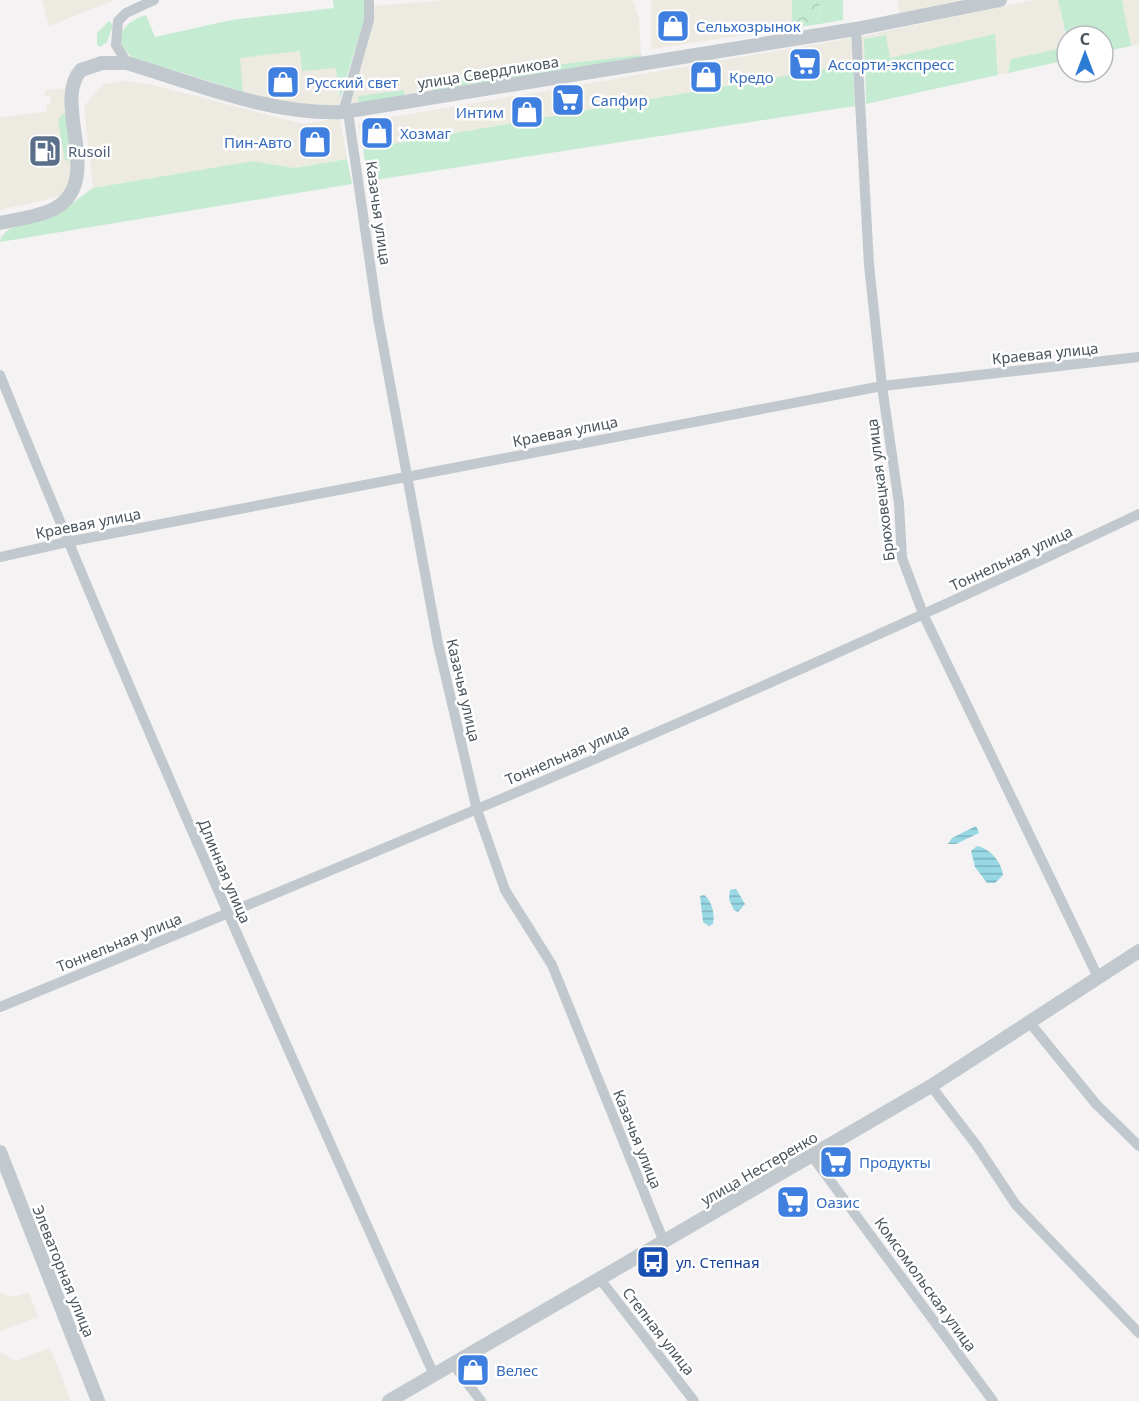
<svg xmlns="http://www.w3.org/2000/svg" width="1139" height="1401" font-family="'Noto Sans',sans-serif">
<style>
.commercial{fill:#edeae2}
.grass{fill:#c5ecd3}
.park{fill:url(#park-crowns)}
.water{fill:url(#water-rules)}
.lines{fill:none;stroke-linecap:round;stroke-linejoin:round}
.minor{stroke:#c1c9ce;stroke-width:10}
.tertiary{stroke:#c1c9ce;stroke-width:14}
.labels{text-anchor:middle;dominant-baseline:central;stroke-width:5;stroke-linejoin:round;paint-order:stroke}
.shop-label{font-size:15px;fill:#366cbe;stroke:#fff;text-anchor:start}
.street-label{font-size:15px;fill:#4b555d;stroke:#fff}
.service-label{font-size:15px;fill:#4e5e75;stroke:#fff;text-anchor:start}
.transit-label{font-size:15px;fill:#164399;stroke:#fff;text-anchor:start}
</style>
<defs>
<pattern id="park-crowns" width="20" height="18" patternUnits="userSpaceOnUse" patternTransform="scale(1.5)"><rect width="20" height="18" fill="#c5ecd3"/><path d="M2 6a3 3 0 1 1 6 0M12 15a3 3 0 1 1 6 0" fill="none" stroke="#abccb8"/></pattern>
<pattern id="water-rules" width="6" height="5" patternUnits="userSpaceOnUse" patternTransform="scale(1.5)"><rect width="6" height="5" fill="#97d8e4"/><path d="M0 2.5h6" fill="none" stroke="#7db2bc"/></pattern>
</defs>
<rect width="100%" height="100%" fill="#f4f2f2"/>
<g class="commercial">
<polygon points="42,0 115,0 49,26"/>
<polygon points="448,0 633,0 639,19 641,55 476,74 432,93 348,105 372,6"/>
<polygon points="651,0 792,0 792,28 651,49"/>
<polygon points="898,0 970,0 899,14"/>
<polygon points="1034,0 1058,0 1067,47 1011,59 1008,73 998,75 998,56 890,58 363,149 358,123 863,36"/>
<polygon points="1122,0 1139,0 1139,44 1131,46"/>
<polygon points="300,51 336,67 341,108 290,105 243,92 239,58"/>
<polygon points="125,81 152,85 303,124 340,118 347,159 294,168 253,161 93,188 84,106 103,84"/>
<polygon points="68,88 73,165 71,183 61,196 0,210 0,117 47,112 46,105 51,104 50,96 45,96 45,90"/>
<polygon points="0,1293 12,1297 29,1293 38,1317 0,1331"/>
<polygon points="50,1348 71,1401 0,1401 0,1351 15,1361"/>
</g>
<g class="grass">
<path d="M333,0H365L366,14L340,99L336,68L302,71L300,51L240,58L243,92L132,57C109,39 125,21 146,15L155,37L231,20L334,8Z"/>
<polygon points="819,0 843,0 843,20 820,24"/>
<polygon points="1058,0 1122,0 1131,46 1103,52 1103,36 1067,36 1067,40"/>
<polygon points="109,21 113,25 107,42 100,47 97,45 97,33"/>
<polygon points="995,34 998,75 866,104 864,39 886,35 890,58"/>
<polygon points="1067,47 1067,60 1008,73 1011,59"/>
<polygon points="641,55 641,60 432,93 431,86 476,74"/>
<polygon points="853,64 855,106 368,181 363,149"/>
<polygon points="404,90 405,97 360,104 358,100 359,96"/>
<polygon points="62,114 66,114 71,159 68,161 65,160 58,121"/>
<polygon points="347,159 352,184 0,242 1,237 9,229 53,217 93,188 253,161 294,168"/>
</g>
<polygon class="park" points="792,0 819,0 820,24 792,28"/>
<g class="water">
<polygon points="976,826 979,833 956,844 948,844 952,838"/>
<path d="M977,846C991,849 1001,862 1003,875L995,883H987L975,867L971,851Z"/>
<polygon points="736,889 745,904 738,912 734,910 729,899 730,890"/>
<path d="M704,895C712,900 715,915 713,924L709,926L703,922L700,896Z"/>
</g>
<g class="lines">
<g class="minor">
<polyline points="856,29 869,265 882,386 899,504 902,558 924,616 1098,977"/>
<polyline points="127,63 116,45 118,21 126,13 154,0"/>
<polyline points="343,112 369,20 369,0"/>
<polyline points="348,112 378,318 438,644 477,810 505,890 552,965 664,1242"/>
<path d="M0,375C136,712 285,1043 434,1375"/>
<polyline points="0,557 67,542 882,386 1139,357"/>
<path d="M0,1007C383,850 765,692 1139,514"/>
<polyline points="1030,1023 1096,1104 1139,1146"/>
<polyline points="931,1086 977,1146 1016,1205 1139,1333"/>
<polyline points="812,1156 993,1401"/>
<polyline points="600,1279 694,1401"/>
<polyline points="453,1364 481,1401"/>
</g>
<g class="tertiary">
<path d="M0,223C18,219 38,217 54,209C106,181 51,103 81,70L102,63H127C197,84 270,115 343,112L856,29L1000,0"/>
<polyline points="0,1152 98,1401"/>
<polyline points="389,1401 931,1086 1139,951"/>
</g>
</g>
<defs>
<g id="shop-square" transform="scale(1.725)"><rect x="-9" y="-9" width="18" height="18" rx="4" fill="#3f7fe0" stroke="#fff"/><path d="M-5-2.5h2.3a2.7 3.5 0 0 1 5.4 0H5L5.5 6h-11ZM-1.5-2.5h3a1.5 2.3 0 0 0-3 0Z" fill="#fff"/></g>
<g id="supermarket-square" transform="scale(1.725)"><rect x="-9" y="-9" width="18" height="18" rx="4" fill="#3f7fe0" stroke="#fff"/><path d="M-6-5.5h2.5l.6 2H6L4.5 2H-2.5L-4.4-4H-6ZM-1.5 3.2a1.3 1.3 0 1 0 .1 0ZM3 3.2a1.3 1.3 0 1 0 .1 0Z" fill="#fff"/></g>
<g id="fuel-square" transform="scale(1.725)"><rect x="-9" y="-9" width="18" height="18" rx="4" fill="#5c6f8a" stroke="#fff"/><path d="M-5.5-6h7V0h2V4h1.3V-2.5L3-4.5l.8-.8L6-3V5H2.5V1h-1V6h-7ZM-4.2-4.7v3.2H.2V-4.7Z" fill="#fff"/></g>
<g id="bus-square" transform="scale(1.725)"><rect x="-9" y="-9" width="18" height="18" rx="4" fill="#1a4fb4" stroke="#fff"/><path d="M-5-6H5V4H4V6H2V4H-2V6H-4V4H-5ZM-3.5-4V0h7V-4ZM-3.5 1.2v1.5H-2V1.2ZM2 1.2v1.5H3.5V1.2Z" fill="#fff"/></g>
</defs>
<g fill-rule="evenodd">
<use href="#shop-square" x="673" y="26"/>
<use href="#supermarket-square" x="805" y="64"/>
<use href="#shop-square" x="706" y="77"/>
<use href="#shop-square" x="283" y="82"/>
<use href="#supermarket-square" x="568" y="100"/>
<use href="#shop-square" x="527" y="112"/>
<use href="#shop-square" x="377" y="133"/>
<use href="#shop-square" x="315" y="142"/>
<use href="#fuel-square" x="45" y="151"/>
<use href="#supermarket-square" x="836" y="1162"/>
<use href="#supermarket-square" x="793" y="1202"/>
<use href="#bus-square" x="653" y="1262"/>
<use href="#shop-square" x="473" y="1370"/>
</g>
<g class="labels">
<g class="shop-label">
<text x="696" y="26">Сельхозрынок</text>
<text x="828" y="64">Ассорти-экспресс</text>
<text x="729" y="77">Кредо</text>
<text x="306" y="82">Русский свет</text>
<text x="591" y="100">Сапфир</text>
<text x="504" y="112" text-anchor="end">Интим</text>
<text x="400" y="133">Хозмаг</text>
<text x="292" y="142" text-anchor="end">Пин-Авто</text>
<text x="859" y="1162">Продукты</text>
<text x="816" y="1202">Оазис</text>
<text x="496" y="1370">Велес</text>
</g>
<g class="street-label">
<text transform="translate(488 72) rotate(-9)">улица Свердликова</text>
<text transform="translate(379 213) rotate(82)">Казачья улица</text>
<text transform="translate(1045 353) rotate(-6)">Краевая улица</text>
<text transform="translate(565 431) rotate(-11)">Краевая улица</text>
<text transform="translate(880 490) rotate(-97)">Брюховецкая улица</text>
<text transform="translate(88 523) rotate(-11)">Краевая улица</text>
<text transform="translate(1011 558) rotate(-25)">Тоннельная улица</text>
<text transform="translate(464 690) rotate(77)">Казачья улица</text>
<text transform="translate(567 754) rotate(-23)">Тоннельная улица</text>
<text transform="translate(225 871) rotate(67)">Длинная улица</text>
<text transform="translate(119 942) rotate(-22)">Тоннельная улица</text>
<text transform="translate(638 1139) rotate(68)">Казачья улица</text>
<text transform="translate(759 1168) rotate(-30)">улица Нестеренко</text>
<text transform="translate(64 1271) rotate(68)">Элеваторная улица</text>
<text transform="translate(926 1284) rotate(54)">Комсомольская улица</text>
<text transform="translate(659 1331) rotate(52)">Степная улица</text>
</g>
<g class="service-label">
<text x="68" y="151">Rusoil</text>
</g>
<g class="transit-label">
<text x="676" y="1262">ул. Степная</text>
</g>
</g>
<g transform="translate(1085 54)"><circle r="28" fill="#ffffff" stroke="#b7bbbe" stroke-width="1.5"/>
<path d="M0-4.5L10 22L0 15L-10 22Z" fill="#2c7cd3"/>
<text y="-9" font-size="16" font-weight="bold" text-anchor="middle" fill="#4b555d">С</text>
</g>
</svg>
